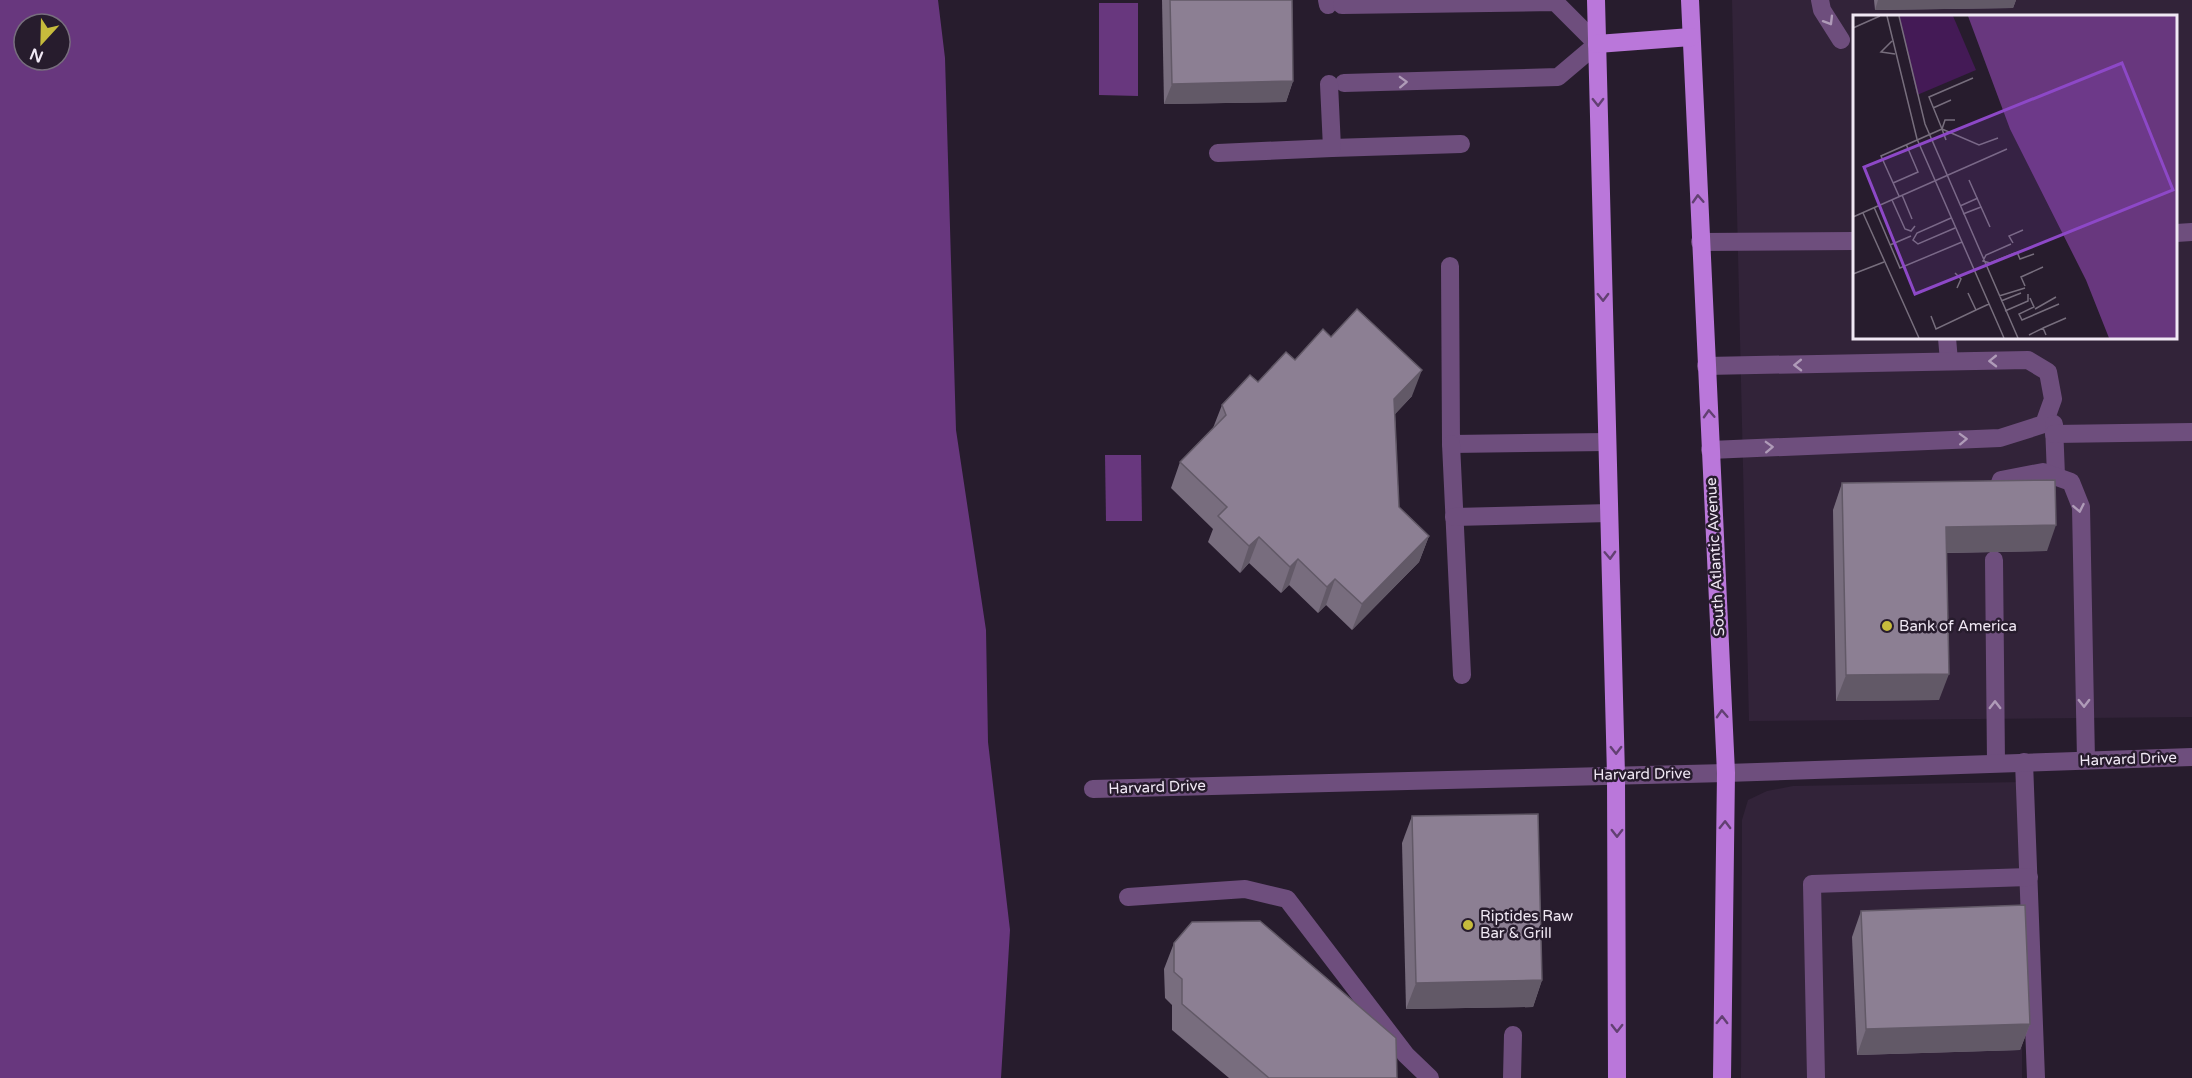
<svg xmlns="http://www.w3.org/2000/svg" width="2192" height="1078" font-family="'Varela Round',sans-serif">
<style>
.built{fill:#322339;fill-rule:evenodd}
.water{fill:#68377e;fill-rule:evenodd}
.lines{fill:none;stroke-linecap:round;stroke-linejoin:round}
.lane{stroke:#6e4e7d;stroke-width:18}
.street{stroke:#6e4e7d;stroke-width:18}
.primary{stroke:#ba77da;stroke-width:18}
.wall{fill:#786d7e}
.shaded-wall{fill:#625967}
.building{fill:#8c7f93;stroke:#625967;stroke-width:1.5}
.oneway{stroke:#af9bb8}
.oneway2{stroke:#624072}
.poi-dot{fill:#c7bb3c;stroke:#271c2d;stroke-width:2}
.labels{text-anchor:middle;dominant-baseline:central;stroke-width:5;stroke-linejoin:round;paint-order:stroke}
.street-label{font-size:15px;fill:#f0e8f4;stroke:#271c2d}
.poi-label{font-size:15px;fill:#f0e8f4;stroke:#271c2d;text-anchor:start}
.inset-road{fill:none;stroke:#776e7d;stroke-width:1.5}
.view{fill:#8d48c7;fill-opacity:0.15;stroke:#8d48c7;stroke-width:3}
.inset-edge{fill:none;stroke:#f0e8f4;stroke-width:3}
</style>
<rect width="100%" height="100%" fill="#271c2d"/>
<g class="built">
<path d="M1732,0H2192V717L1749,721ZM1854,16H2176V338H1854Z"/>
<polygon points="2023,782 2022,1078 1741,1078 1742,820 1748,800 1767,791 1793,786"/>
</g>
<g class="water">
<path d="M0,0H938L945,58L956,430L986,630L988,742L1010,930L1001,1078H0ZM24,24H60V60H24Z"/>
<polygon points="1099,3 1138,3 1138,96 1099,95"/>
<polygon points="1105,455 1141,455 1142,521 1106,521"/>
</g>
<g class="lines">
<g class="lane">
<polyline points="1327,0 1328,5"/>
<polyline points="1820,0 1822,10 1841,40"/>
<polyline points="1342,5 1555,2 1597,44 1558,77 1344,83"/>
<polyline points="1332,148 1461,144"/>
<polyline points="1218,153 1332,148 1329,84"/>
<polyline points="2176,233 2192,232"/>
<polyline points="1700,242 1854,241"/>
<polyline points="1450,266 1451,444 1607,442"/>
<polyline points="1947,338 1949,361"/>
<polyline points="1706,366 2028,360 2048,372 2053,399 2044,424 2000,438 1710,450"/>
<polyline points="2054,424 2056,476"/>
<polyline points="2054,434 2192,432"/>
<polyline points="1451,444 1462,675"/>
<polyline points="1994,499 2001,480 2043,472 2071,482 2081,507 2086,760"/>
<polyline points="1454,517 1609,513"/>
<polyline points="1994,560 1996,763"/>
<polyline points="2024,762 2036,1078"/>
<polyline points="1128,897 1245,889 1287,899 1406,1055 1430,1078"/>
<polyline points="1512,1078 1513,1035"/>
<polyline points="1816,1078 1812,884 2029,877"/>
</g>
<polyline class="street" points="1093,789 1726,773 2192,757"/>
<g class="primary">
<polyline points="1596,0 1616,775 1617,1078"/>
<polyline points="1690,0 1726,773 1722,1078"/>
<polyline points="1597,44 1691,37"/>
</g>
</g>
<g class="wall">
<polygon points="1162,0 1292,0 1293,81 1286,102 1164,104"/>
<polygon points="1874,0 2016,0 2013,8 1875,10"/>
<polygon points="1331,337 1412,396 1395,414 1399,507 1429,536 1419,562 1352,630 1326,605 1318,613 1289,585 1281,593 1249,563 1240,573 1208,542 1213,529 1171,488 1180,462 1213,428 1222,405"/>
<polygon points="1842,483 2047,551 1947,553 1939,700 1836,701 1833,510"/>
<polygon points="1412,816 1542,980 1533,1007 1406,1009 1402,843"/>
<polygon points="1861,911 2030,1024 2020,1050 1857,1055 1852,937"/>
<polygon points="1174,943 1397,1078 1229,1078 1172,1030 1172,1005 1165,998 1164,969"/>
</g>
<g class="shaded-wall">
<polygon points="1878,0 2016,0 2013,8 1875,10"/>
<polygon points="1293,81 1286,102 1164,104 1172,84"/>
<polygon points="1422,370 1412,396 1385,425 1394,399"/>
<polygon points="2056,525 2047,551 1937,553 1946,527"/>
<polygon points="1429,536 1419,562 1352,630 1362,604"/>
<polygon points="1259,537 1249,563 1240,573 1249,546"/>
<polygon points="1298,559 1289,585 1281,593 1290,567"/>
<polygon points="1335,579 1326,605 1318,613 1327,587"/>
<polygon points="1949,674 1939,700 1836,701 1846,675"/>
<polygon points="1542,980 1533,1007 1406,1009 1416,983"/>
<polygon points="2030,1024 2020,1050 1857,1055 1866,1029"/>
</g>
<g class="building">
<polygon points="1170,0 1292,0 1293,81 1172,84"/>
<polygon points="1357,309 1422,370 1394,399 1399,507 1429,536 1362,604 1335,579 1327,587 1298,559 1290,567 1259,537 1249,546 1218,516 1227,507 1180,462 1226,415 1222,405 1250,375 1258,382 1286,352 1295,360 1323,329 1331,337"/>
<polygon points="2055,480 2056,525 1946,527 1949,674 1846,675 1842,483"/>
<polygon points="1538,814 1542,980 1416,983 1412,816"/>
<polygon points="2025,905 2030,1024 1866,1029 1861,911"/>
<polygon points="1260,921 1396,1038 1397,1078 1269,1078 1182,1004 1182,979 1174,972 1174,943 1192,922"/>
</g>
<defs><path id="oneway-chevron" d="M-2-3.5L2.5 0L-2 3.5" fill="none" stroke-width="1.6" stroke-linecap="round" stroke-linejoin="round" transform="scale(1.5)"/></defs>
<g class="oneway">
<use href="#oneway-chevron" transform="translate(1829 21) rotate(59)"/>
<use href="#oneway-chevron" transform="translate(1403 82) rotate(-2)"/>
<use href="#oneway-chevron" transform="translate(1993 361) rotate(179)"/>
<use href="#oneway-chevron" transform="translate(1798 365) rotate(179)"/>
<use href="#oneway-chevron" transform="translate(1963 439) rotate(-2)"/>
<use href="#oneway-chevron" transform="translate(1769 447) rotate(-2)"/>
<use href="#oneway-chevron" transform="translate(2079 508) rotate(79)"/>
<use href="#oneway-chevron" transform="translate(2084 703) rotate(89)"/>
<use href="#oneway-chevron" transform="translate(1995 705) rotate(-90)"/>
</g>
<g class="oneway2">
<use href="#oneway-chevron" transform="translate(1598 102) rotate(89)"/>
<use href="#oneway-chevron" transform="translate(1698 199) rotate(-93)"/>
<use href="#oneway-chevron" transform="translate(1603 297) rotate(89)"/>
<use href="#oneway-chevron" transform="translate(1709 414) rotate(-93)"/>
<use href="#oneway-chevron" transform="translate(1610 555) rotate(88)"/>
<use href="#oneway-chevron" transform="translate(1722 714) rotate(-93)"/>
<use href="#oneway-chevron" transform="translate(1616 750) rotate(89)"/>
<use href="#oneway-chevron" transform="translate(1725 825) rotate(-89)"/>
<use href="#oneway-chevron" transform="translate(1617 833) rotate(90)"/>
<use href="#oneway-chevron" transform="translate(1722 1020) rotate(-89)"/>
<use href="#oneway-chevron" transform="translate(1617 1028) rotate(90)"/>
</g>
<g class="poi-dot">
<circle cx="1887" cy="626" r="6"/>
<circle cx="1468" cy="925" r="6"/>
</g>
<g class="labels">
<g class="street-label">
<text transform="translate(1715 557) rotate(-93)">South Atlantic Avenue</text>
<text transform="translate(2128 759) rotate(-2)">Harvard Drive</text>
<text transform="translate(1642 774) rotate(-1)">Harvard Drive</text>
<text transform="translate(1157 787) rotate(-2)">Harvard Drive</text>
</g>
<g class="poi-label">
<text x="1899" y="626">Bank of America</text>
<text x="1480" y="916">Riptides Raw<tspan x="1480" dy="17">Bar &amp; Grill</tspan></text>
</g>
</g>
<g transform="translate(1853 15)">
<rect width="324" height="324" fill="#271c2d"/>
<path d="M46,1H100L123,55L64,80Z" fill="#441a56"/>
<path d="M115,1H324V323H256L233,265L157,114Z" fill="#68377e"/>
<path class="inset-road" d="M34,1L64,124L151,323M46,1L72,109L165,323M0,13L27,1M39,26L28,37L42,39M80,93L98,85M89,114L126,130L145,123M93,125L89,114L92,105H102M116,165L128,192M40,168L65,157L53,129M49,180L59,204M46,181L28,141L89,114L76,82L120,63M39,185L52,214L58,216L62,211M107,191L125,183M21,192L47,253L109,227M10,198L66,323M110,199L128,192L137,212M0,202L154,134M98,203L64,218L60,225L65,229L102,213M160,228L156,221L170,215M158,229L133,240L130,246L137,248L162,238M37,230L58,221M164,237L167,244L181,239M102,258L108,264L104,273M0,259L31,247M172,271L168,262L190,252M115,278L123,295L136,289M146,281L172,273M177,283L181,292L166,299L169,305L206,289M148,286L168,278M182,294L203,282M152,296L175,286V279M78,301L83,314L123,295M190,313L213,303M176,320L190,313L193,320"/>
<path class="view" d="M269,48L320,175L62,279L11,152Z"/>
<rect width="324" height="324" class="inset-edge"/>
</g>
<g transform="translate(42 42) rotate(202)"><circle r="28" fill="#271c2d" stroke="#776e7d" stroke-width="1.5"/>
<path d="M0-4.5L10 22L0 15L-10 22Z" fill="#c7bb3c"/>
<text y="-9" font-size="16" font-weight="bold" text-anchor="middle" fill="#f0e8f4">N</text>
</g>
</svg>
